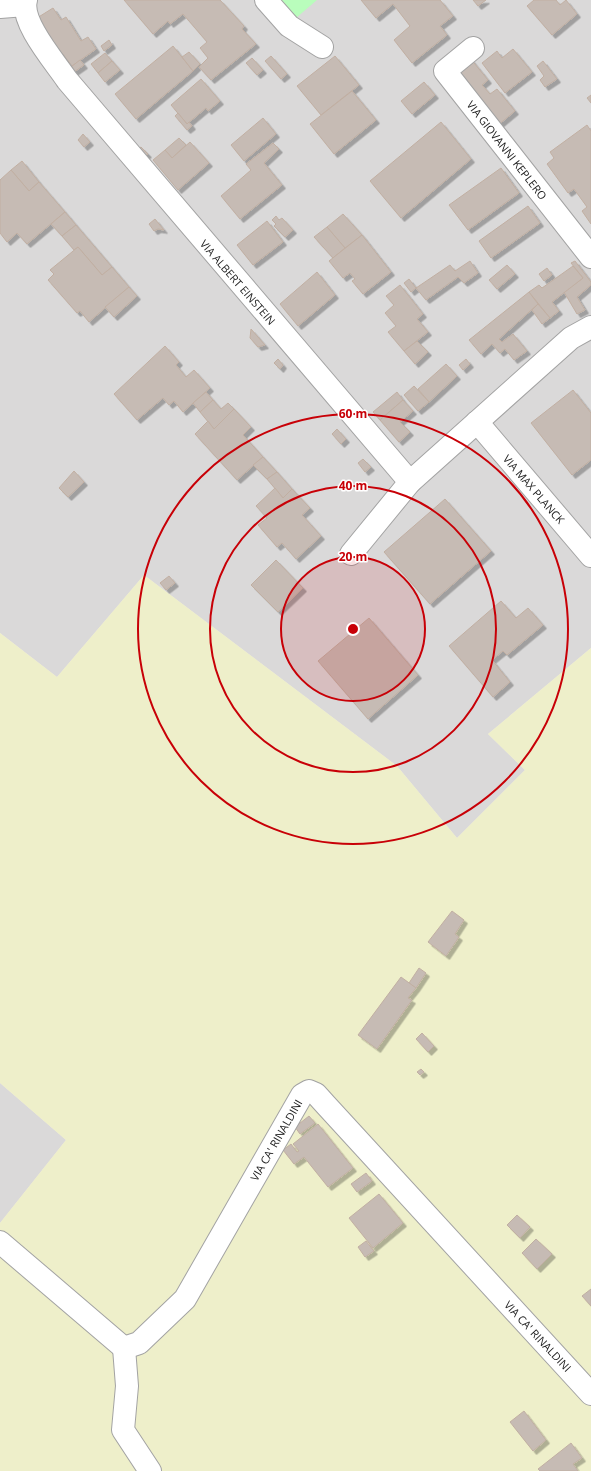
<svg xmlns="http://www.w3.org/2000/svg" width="591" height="1471" font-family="'Open Sans',sans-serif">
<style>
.residential{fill:#dad9d9}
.farmland{fill:#eeefca}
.park{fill:#b9fdbc}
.building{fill:#c6bbb4;stroke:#c1afa2;filter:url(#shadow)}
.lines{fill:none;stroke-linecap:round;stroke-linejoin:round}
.minor-casing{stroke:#a3a3a3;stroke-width:24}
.minor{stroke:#fff;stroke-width:22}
.ring{fill:none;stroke:#c80007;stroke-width:2}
.labels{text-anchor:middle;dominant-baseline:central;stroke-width:3;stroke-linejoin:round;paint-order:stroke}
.street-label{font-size:11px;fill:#1c1c1c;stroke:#fff}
.centre{fill:#c80007;stroke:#fff;stroke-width:2}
.ring-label{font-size:12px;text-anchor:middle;font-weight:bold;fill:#c80007;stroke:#fff;stroke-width:3;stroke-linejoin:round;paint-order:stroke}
</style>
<defs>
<filter id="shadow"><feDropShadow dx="3.5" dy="3.5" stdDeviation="0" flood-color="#0004"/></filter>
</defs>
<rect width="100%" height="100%" fill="#eee9e1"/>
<g class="residential">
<polygon points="0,0 591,0 591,648 488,734 525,770 457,838 397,766 144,575 57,677 0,633"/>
<polygon points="0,1083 66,1140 0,1223"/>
</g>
<polygon class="farmland" points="144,575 397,766 457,838 525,770 488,734 591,648 591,1471 0,1471 0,1223 66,1140 0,1083 0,633 57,677"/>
<polygon class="park" points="281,0 317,0 296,18"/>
<g class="building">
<polygon points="124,0 220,0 244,26 242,29 256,44 211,80 199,67 208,58 200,48 207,42 183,14 170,24 168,21 153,34"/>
<polygon points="361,0 440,0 453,16 440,26 447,35 412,63 394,40 410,26 393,4 376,18"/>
<polygon points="473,0 486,0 478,6"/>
<polygon points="534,0 556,0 560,5 566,0 577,14 552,35 527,6"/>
<polygon points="53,8 61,20 66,17 81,41 88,37 96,49 72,66 62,53 61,54 37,18"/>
<polygon points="109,40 112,45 104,51 101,46"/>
<polygon points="173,46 193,71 136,119 115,94"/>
<polygon points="513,49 532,72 505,93 482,63 497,51 502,58"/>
<polygon points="189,52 200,64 193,71 182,57"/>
<polygon points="105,53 112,61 98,73 91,64"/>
<polygon points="271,56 287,74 281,79 265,61"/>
<polygon points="335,56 359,85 321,115 297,86"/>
<polygon points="252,58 263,70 257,75 246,63"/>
<polygon points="470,58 488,80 482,85 490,94 497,89 515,111 491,131 447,78"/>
<polygon points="80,60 84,65 74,72 71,67"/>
<polygon points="112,61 120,70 105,82 98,73"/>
<polygon points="543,61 557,79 545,87 540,80 544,76 537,66"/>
<polygon points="201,79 220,101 208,111 206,108 187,124 171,105"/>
<polygon points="424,82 435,95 412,114 401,101"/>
<polygon points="352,91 376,120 334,154 310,124"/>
<polygon points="591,95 591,103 587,98"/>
<polygon points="178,113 187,124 189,122 192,126 187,130 175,116"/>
<polygon points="263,118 276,134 244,161 231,145"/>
<polygon points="441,122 471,159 401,218 370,181"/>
<polygon points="587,125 591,131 591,224 582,211 587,207 574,189 568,193 547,164 554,158 550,152"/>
<polygon points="83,134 90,142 84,147 78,140"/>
<polygon points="179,138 186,145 172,158 165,150"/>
<polygon points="190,142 209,163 178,190 153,160 165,150 172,158"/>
<polygon points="273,143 279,149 264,163 282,185 240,219 221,196 251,170 246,164"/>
<polygon points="141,147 148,154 145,156 138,149"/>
<polygon points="22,161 39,182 29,191 11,170"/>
<polygon points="501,168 519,193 468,230 449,205"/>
<polygon points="11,170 29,191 39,182 65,212 27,244 17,233 7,242 0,233 0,180"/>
<polygon points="528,206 540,223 491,258 479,241"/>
<polygon points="65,212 76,225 62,236 51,224"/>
<polygon points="343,214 362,235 345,248 327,227"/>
<polygon points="276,216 279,220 282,218 293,230 285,237 274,226 276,224 272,220"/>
<polygon points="155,219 164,230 158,229 154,231 149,224"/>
<polygon points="267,221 283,242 253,265 237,245"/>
<polygon points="76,225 112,267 102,275 78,247 74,250 62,236"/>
<polygon points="327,227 345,248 333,258 314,237"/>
<polygon points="362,235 391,272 363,294 352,281 355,279 350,273 343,278 329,261"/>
<polygon points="78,247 102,275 112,267 129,287 89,322 80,311 77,313 48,280 54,274 50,270"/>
<polygon points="470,261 478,273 464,283 458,277 426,300 416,288 450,265 455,271"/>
<polygon points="575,261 591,282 591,285 577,297 585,310 577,314 564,292 583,278 571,263"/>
<polygon points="507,265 515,274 497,289 489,280"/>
<polygon points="573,266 583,278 552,302 559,311 550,318 529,292 539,285 542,288"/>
<polygon points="547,268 552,275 544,281 539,274"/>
<polygon points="317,272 335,295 298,326 280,304"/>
<polygon points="409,279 416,288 411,292 404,283"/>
<polygon points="400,285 423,314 417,319 428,332 404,351 388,332 396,326 385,313 394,305 386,296"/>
<polygon points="129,287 137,296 114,317 105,307"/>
<polygon points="529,292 538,304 499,339 502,342 513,334 527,351 514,360 505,349 500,353 492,344 481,354 469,340"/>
<polygon points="538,304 550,318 542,324 532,310"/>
<polygon points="251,329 265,345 258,347 250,338"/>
<polygon points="417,341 428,352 415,364 404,351"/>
<polygon points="165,346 179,362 176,365 186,377 194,370 210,388 183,412 174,401 169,405 163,398 137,420 114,394"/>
<polygon points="278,359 283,365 280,369 274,363"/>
<polygon points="466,359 470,364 463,370 459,365"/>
<polygon points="446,364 457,376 429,402 418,389"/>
<polygon points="414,386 429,402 418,411 404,395"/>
<polygon points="573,390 591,413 591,460 572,475 531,423"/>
<polygon points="206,392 213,400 200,412 193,403"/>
<polygon points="397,392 403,400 380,420 373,412"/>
<polygon points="213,400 221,409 228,403 234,409 214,429 200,412"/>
<polygon points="403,400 413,411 400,422 410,432 399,442 380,420"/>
<polygon points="234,409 251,427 243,435 263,457 237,480 195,434 208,421 214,429"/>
<polygon points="337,429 346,439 341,444 332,434"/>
<polygon points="263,457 277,472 267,479 253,465"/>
<polygon points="363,459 371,467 365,472 358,463"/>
<polygon points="74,471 84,482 68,497 59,488"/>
<polygon points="277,472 292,489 283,498 267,479"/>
<polygon points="275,488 283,498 292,489 310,508 302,515 321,536 296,559 282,543 277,547 258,525 267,518 256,506"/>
<polygon points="445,499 491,551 430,604 384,552"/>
<polygon points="276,560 303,588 278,612 251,585"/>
<polygon points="169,576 175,583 166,590 160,583"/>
<polygon points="501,601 516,618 528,608 543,625 507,655 503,651 492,660 510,682 493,697 449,646"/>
<polygon points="369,618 418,675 368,719 318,661"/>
<polygon points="452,911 464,920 455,934 459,937 446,956 428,942"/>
<polygon points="419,968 426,973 416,988 409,983"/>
<polygon points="401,977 416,988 408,998 412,1000 377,1049 358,1035"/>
<polygon points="422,1033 434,1046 428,1052 416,1039"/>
<polygon points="421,1069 424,1072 420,1075 417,1072"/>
<polygon points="309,1116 315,1123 300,1134 295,1127"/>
<polygon points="318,1124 353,1168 328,1187 304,1157 294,1164 283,1150 291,1144 297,1152 299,1151 293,1144"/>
<polygon points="366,1173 372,1181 357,1192 351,1184"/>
<polygon points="379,1194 403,1223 373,1248 349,1218"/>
<polygon points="517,1215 530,1227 520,1238 507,1225"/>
<polygon points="536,1239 552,1254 537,1269 522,1253"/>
<polygon points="366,1241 374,1251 365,1257 358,1247"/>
<polygon points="591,1289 591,1306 582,1296"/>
<polygon points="524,1411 546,1440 533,1451 510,1422"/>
<polygon points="571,1443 582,1458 573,1464 578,1471 540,1471 538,1469"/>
</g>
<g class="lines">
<g class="minor-casing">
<g id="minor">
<path d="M26,0C20,22 55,62 67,80L410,482"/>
<polyline points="266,0 289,26 322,47"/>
<polyline points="0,7 25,5"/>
<polyline points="473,48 445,71 591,257"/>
<polyline points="477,422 591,556"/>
<polyline points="351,554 410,482 571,338 591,327"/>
<polyline points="0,1242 124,1348"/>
<polyline points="124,1348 139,1343 185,1299 302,1095 309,1091 316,1094 325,1104 591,1394"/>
<polyline points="124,1348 127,1386 123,1430 150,1471"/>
</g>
</g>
<use href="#minor" class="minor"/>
</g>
<circle cx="353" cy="629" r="72" fill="#c80007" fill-opacity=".12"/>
<g class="ring">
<circle cx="353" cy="629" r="72"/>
<circle cx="353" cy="629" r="143"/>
<circle cx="353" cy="629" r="215"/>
</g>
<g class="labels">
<g class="street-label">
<text transform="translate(507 150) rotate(52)">VIA GIOVANNI KEPLERO</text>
<text transform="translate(238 282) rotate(49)">VIA ALBERT EINSTEIN</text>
<text transform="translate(534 489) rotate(49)">VIA MAX PLANCK</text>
<text transform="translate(276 1140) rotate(-60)">VIA CA' RINALDINI</text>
<text transform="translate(538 1336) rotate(47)">VIA CA' RINALDINI</text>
</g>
</g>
<circle cx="353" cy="629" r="6" class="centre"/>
<g class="ring-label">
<text x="353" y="418">60 m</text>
<text x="353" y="490">40 m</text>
<text x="353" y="561">20 m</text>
</g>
</svg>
